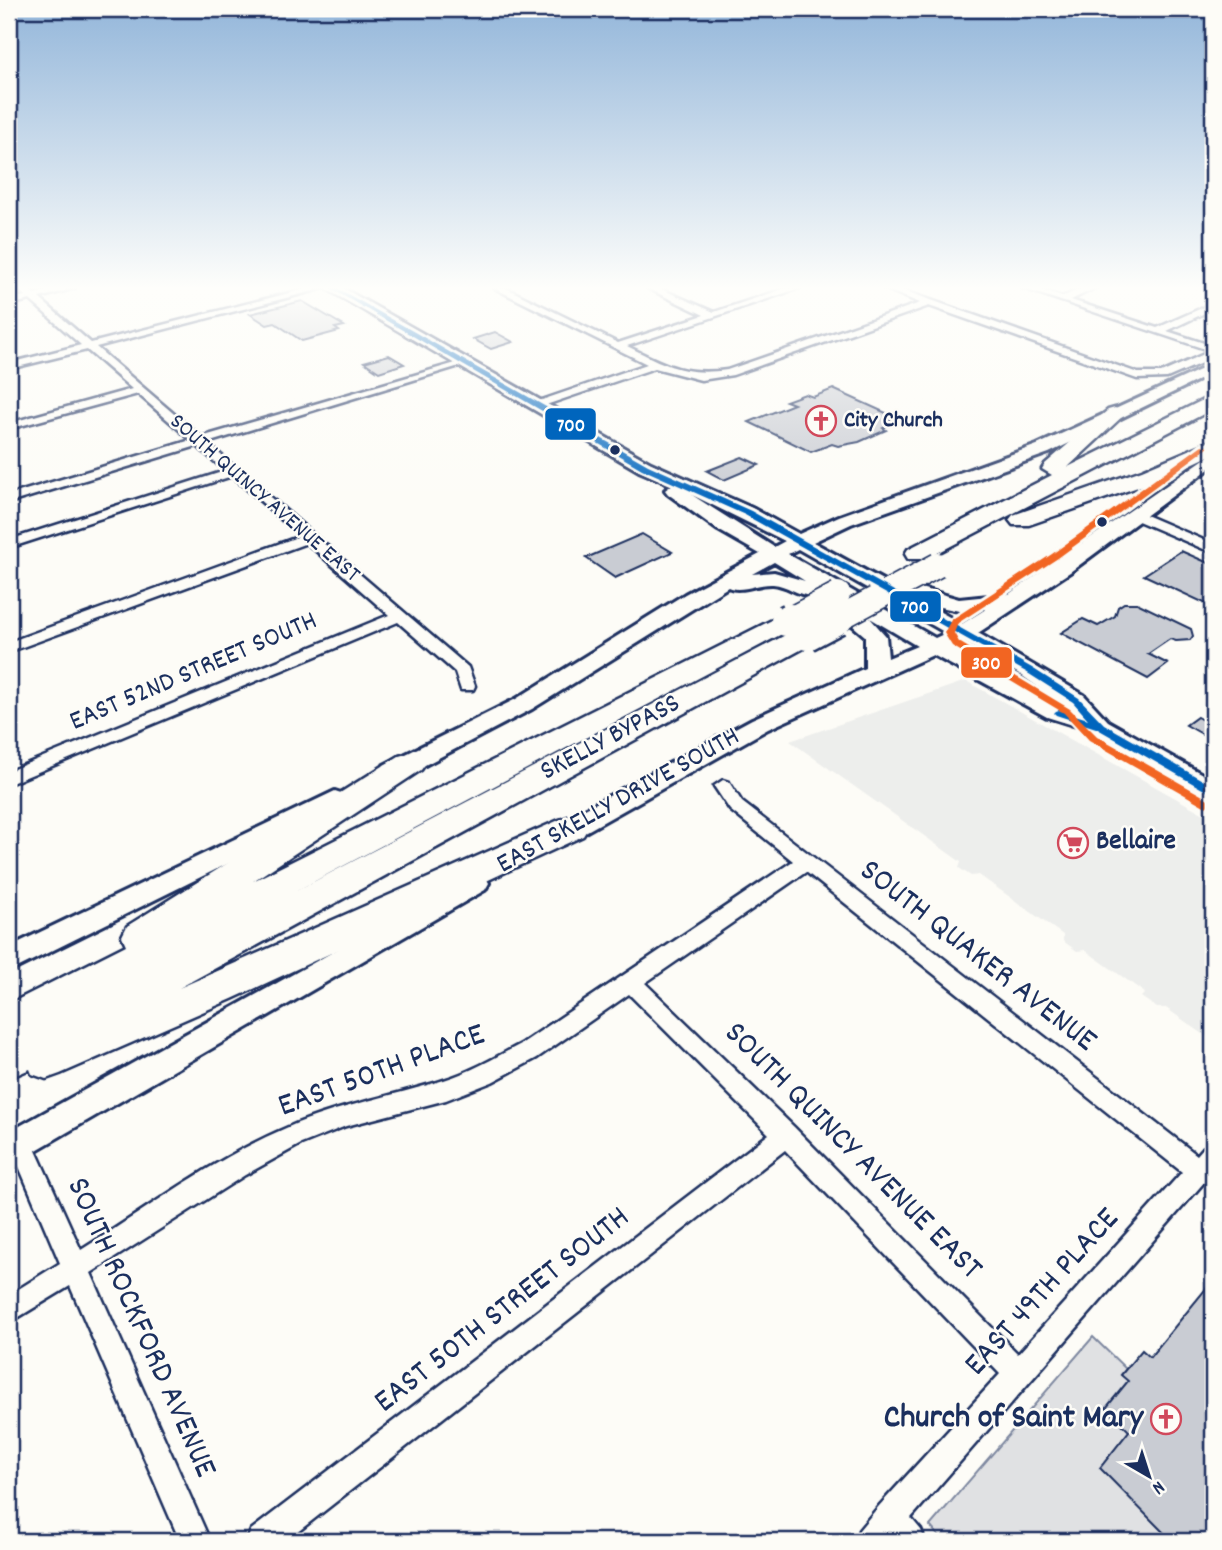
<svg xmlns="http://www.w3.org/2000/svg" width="1222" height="1550" font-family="Dekko,sans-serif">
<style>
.built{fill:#edeeec}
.green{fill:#e0e1e3;stroke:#7e88a0;stroke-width:2}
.building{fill:#c9ccd3;stroke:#1b2f5e;stroke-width:2}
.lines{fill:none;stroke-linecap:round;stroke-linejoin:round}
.minor-casing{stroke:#1b2f5e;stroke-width:5}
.secondary-casing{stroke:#1b2f5e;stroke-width:6}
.motorway-casing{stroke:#1b2f5e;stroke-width:5}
.minor{fill:#fdfcf7;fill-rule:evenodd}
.secondary{fill:#fdfcf7;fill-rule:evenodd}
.motorway{fill:#fdfcf7;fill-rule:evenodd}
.motorway-bridge-far1-casing{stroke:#1b2f5e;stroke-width:27;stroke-linecap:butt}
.motorway-bridge-casing{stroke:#1b2f5e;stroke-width:35;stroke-linecap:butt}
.motorway-bridge-far1{stroke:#fdfcf7;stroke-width:24}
.motorway-bridge{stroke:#fdfcf7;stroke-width:30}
.bus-1-casing{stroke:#fdfcf7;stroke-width:6}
.bus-2-casing{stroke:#fdfcf7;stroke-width:6}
.bus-1{fill:#0065bd;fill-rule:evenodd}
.bus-2{fill:#f26522;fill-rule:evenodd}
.bus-dot{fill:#1b2f5e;stroke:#fdfcf7;stroke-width:2.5}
.labels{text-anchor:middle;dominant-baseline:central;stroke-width:5;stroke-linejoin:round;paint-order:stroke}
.far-poi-label{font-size:23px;font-weight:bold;fill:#1b2f5e;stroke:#fdfcf7;text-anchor:start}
.far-street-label{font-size:23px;fill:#1b2f5e;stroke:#fdfcf7}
.street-label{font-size:28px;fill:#1b2f5e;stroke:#fdfcf7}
.poi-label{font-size:28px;font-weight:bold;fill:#1b2f5e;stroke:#fdfcf7;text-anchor:start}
.near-street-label{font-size:33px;fill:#1b2f5e;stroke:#fdfcf7}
.near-poi-label{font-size:33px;font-weight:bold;fill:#1b2f5e;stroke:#fdfcf7;text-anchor:end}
.line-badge{stroke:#fdfcf7;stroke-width:2.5}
.badge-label{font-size:19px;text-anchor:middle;font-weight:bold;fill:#fff}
</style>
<rect width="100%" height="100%" fill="#fdfcf7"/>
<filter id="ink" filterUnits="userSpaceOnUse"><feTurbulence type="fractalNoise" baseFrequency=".0143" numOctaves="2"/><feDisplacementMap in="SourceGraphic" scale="14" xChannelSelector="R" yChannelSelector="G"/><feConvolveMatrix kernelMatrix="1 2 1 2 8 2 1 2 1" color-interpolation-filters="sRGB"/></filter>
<g filter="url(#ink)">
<polygon class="built" points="966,681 1213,819 1213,1041 1166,1008 1157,1008 1141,997 1145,993 1085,950 1077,951 1063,941 1063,935 979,875 971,876 959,868 961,862 790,741"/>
<polygon class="green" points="1093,1337 1126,1369 1121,1375 1128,1381 1129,1431 1100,1468 1172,1541 943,1541 930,1526"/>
<g class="building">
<polygon points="302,301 344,326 335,328 339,331 302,341 275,323 267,325 250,314"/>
<polygon points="495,332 513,342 491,349 473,339"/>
<polygon points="389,355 404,364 379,372 364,362"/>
<polygon points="833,389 895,417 889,420 895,422 883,428 886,430 859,442 838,446 832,444 811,452 749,422 794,404 786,401 805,394 813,397"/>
<polygon points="742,457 759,465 724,480 707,471"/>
<polygon points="642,534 672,552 615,578 586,558"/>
<polygon points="1181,551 1213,565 1213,607 1144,575"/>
<polygon points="1124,603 1137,603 1191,629 1193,636 1190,640 1176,641 1170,639 1148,654 1168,664 1148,679 1061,633 1083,619 1098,626 1115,616 1118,607"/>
<polygon points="1197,717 1213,726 1213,740 1186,725"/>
<polygon points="1213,1280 1213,1541 1172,1541 1100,1468 1129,1431 1106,1408 1128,1381 1121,1375 1136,1357 1142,1350 1150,1357"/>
</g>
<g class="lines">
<g class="minor-casing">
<g id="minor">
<polygon points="18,288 28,288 34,294 58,288 75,288 39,298 91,343 309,288 325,288 96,347 201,437 466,360 466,364 207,443 468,667 475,686 473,690 461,690 455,672 398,622 9,784 9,771 389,615 307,543 9,652 9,642 300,536 232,476 9,548 9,540 225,471 197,446 9,503 9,495 191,440 138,394 9,429 9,423 132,389 87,350 9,369 9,363 81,345 30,300 9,305 9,299 25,296"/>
<path d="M494,288H506L618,343L704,315L647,288H659L714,312L786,288H800L627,346C665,365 683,376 727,370L920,303L883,288H897L1138,373H1161L1211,351L1022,288H1036L1062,297L1082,288H1095L1071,300L1157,328L1213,303V309L1167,331L1213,346V358L1167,378L1137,379L929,306L733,375L701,380L655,368L537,408L531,405L533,403L647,364Z"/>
<polygon points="1136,511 1213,544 1213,553 1131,518 1131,512"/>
<path d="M723,780L729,782L742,802L1197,1155L1204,1147L1213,1144V1172L911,1518L921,1530L925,1541H855L859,1530L879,1506L1000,1374L785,1150L286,1541H247L251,1530L769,1134L629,994L537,1058L492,1082L446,1100L346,1126L301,1144L245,1175L91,1273L210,1541H180L70,1286L9,1323V1295L60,1263L9,1143L13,1135L21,1132L29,1135L81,1250C147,1209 215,1158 286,1128C338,1105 391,1097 444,1080C471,1072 496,1057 521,1044L793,861L730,810L714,786ZM806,872L1182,1172L1018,1354L794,1127L645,983Z"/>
</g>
</g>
<g class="secondary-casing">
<g id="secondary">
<path d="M326,288H342L651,463L754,509L799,534L839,516L1037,445L1213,364V373L1049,453L851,524L813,542L908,594L910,589L917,587L959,599L1009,594L1213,453V466L1070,572L978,633L1084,695L1108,721L1213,780V800L1092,731L1047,717L933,655L768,729L564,844L555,846L546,844L542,837L546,830L752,719L865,668V636L838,613L841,609L852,608L818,588L820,591L817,595C801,599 789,585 773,584C758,583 741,593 728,587L532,709L402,777H384L381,771L384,765L516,699L685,594L760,554L718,530L668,494L665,490L672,485L639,471ZM692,495L785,541L774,547ZM798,549L946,633L935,638L788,554ZM774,562L805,581L774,572L752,574ZM926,604L959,611L986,609L962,624ZM870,618L917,646L888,658L886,636ZM962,641L1021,675L1072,710L1014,683L950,647Z"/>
<polygon points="335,791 344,794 348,800 344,806 9,972 9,947"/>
<polygon points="475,873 485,876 489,883 485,890 9,1166 9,1132"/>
</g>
</g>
<g class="motorway-casing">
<g id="motorway">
<polygon points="1213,395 1213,409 926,559 908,559 905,554 908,549 1052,475 1042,469 1045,464 1108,410 1115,408 1125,414 1068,467"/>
<polygon points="1213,440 1213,454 1158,480 1029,525 1013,525 1009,520 1013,515 1142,470"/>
<polygon points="786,613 795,615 799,621 795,627 294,892 797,629 817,629 821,635 817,641 179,988 559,820 571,816 583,820 588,828 583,836 232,999 60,1074 46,1079 32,1074 30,1069 9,1078 9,1040 11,1039 9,1040 9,1004 126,945 122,936 127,926 399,756 410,753 421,756 426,763 421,770 253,881"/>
</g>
</g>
<use href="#minor" class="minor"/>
<use href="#secondary" class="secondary"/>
<use href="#motorway" class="motorway"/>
<g class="motorway-bridge-far1-casing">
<g id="motorway-bridge-far1">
<polyline points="787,621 838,594"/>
<polyline points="834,621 938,565"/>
</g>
</g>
<g class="motorway-bridge-casing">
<g id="motorway-bridge">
<polyline points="786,621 790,619"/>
<polyline points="807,635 837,619"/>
</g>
</g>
<use href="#motorway-bridge-far1" class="motorway-bridge-far1"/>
<use href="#motorway-bridge" class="motorway-bridge"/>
<g class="bus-1-casing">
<polygon id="bus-1" points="330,288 337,288 648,465 751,511 1032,668 1079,698 1104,724 1213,786 1213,795 1096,728 1056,715 1054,713 1056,711 1059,710 1088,719 1073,702 1026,672 745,515 642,469"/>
</g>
<g class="bus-2-casing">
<polygon id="bus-2" points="1202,445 1209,447 1058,558 958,623 954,633 959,642 1070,709 1097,736 1210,800 1211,803 1206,807 1089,740 1064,713 952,646 944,633 951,620 1052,554"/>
</g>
<use href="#bus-1" class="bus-1"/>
<use href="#bus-2" class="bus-2"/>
</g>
</g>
<linearGradient id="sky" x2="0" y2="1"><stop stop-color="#93b6da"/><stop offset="0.57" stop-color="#fefefb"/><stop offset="1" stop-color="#fefefb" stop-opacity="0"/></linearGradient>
<rect width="1222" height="505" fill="url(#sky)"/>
<defs>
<g id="church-ring" transform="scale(1.575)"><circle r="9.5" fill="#fdfcf7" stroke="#d1495b" stroke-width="1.5"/><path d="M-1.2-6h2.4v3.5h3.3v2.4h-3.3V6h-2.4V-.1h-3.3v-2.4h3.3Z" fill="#d1495b"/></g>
<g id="supermarket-ring" transform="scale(1.575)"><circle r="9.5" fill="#fdfcf7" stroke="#d1495b" stroke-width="1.5"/><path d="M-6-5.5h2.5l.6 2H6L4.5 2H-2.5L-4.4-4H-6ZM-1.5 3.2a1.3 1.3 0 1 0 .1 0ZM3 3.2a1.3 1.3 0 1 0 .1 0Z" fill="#d1495b"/></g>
</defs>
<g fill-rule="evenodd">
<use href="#church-ring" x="821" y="421"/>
<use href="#supermarket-ring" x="1073" y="843"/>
<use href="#church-ring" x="1166" y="1419"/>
</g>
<g class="bus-dot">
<circle cx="615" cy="450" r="6"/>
<circle cx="1102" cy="522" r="6"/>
</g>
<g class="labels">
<g class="far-poi-label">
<text x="844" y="421">City Church</text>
</g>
<g class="far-street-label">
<text transform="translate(264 499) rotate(41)">SOUTH QUINCY AVENUE EAST</text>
</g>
<g class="street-label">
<text transform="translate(194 673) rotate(-23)">EAST 52ND STREET SOUTH</text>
<text transform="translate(611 739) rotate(-28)">SKELLY BYPASS</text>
<text transform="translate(619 802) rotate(-29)">EAST SKELLY DRIVE SOUTH</text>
</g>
<g class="poi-label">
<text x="1096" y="843">Bellaire</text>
</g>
<g class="near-street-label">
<text transform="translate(977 957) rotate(38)">SOUTH QUAKER AVENUE</text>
<text transform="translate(382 1072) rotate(-20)">EAST 50TH PLACE</text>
<text transform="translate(852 1152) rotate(45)">SOUTH QUINCY AVENUE EAST</text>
<text transform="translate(1043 1293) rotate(-48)">EAST 49TH PLACE</text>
<text transform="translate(503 1311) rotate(-38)">EAST 50TH STREET SOUTH</text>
<text transform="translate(140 1328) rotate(66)">SOUTH ROCKFORD AVENUE</text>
</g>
<g class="near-poi-label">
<text x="1143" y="1419">Church of Saint Mary</text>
</g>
</g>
<g class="line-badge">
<rect x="544" y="407" width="53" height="34" rx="7" fill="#0065bd"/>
<rect x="889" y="590" width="53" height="33" rx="7" fill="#0065bd"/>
<rect x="960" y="646" width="53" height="33" rx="7" fill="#f26522"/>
</g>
<g class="badge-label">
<text x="571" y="431">700</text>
<text x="915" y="613">700</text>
<text x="986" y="669">300</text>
</g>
<rect width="1222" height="1550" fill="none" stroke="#fdfcf7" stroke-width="35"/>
<rect x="18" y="18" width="1187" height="1515" fill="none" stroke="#1b2f5e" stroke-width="2.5" filter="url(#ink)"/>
<g transform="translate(1149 1476) rotate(141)" stroke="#fdfcf7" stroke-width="5" paint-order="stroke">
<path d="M0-5L12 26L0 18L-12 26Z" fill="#1b2f5e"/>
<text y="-10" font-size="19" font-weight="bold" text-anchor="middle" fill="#1b2f5e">N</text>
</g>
</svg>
